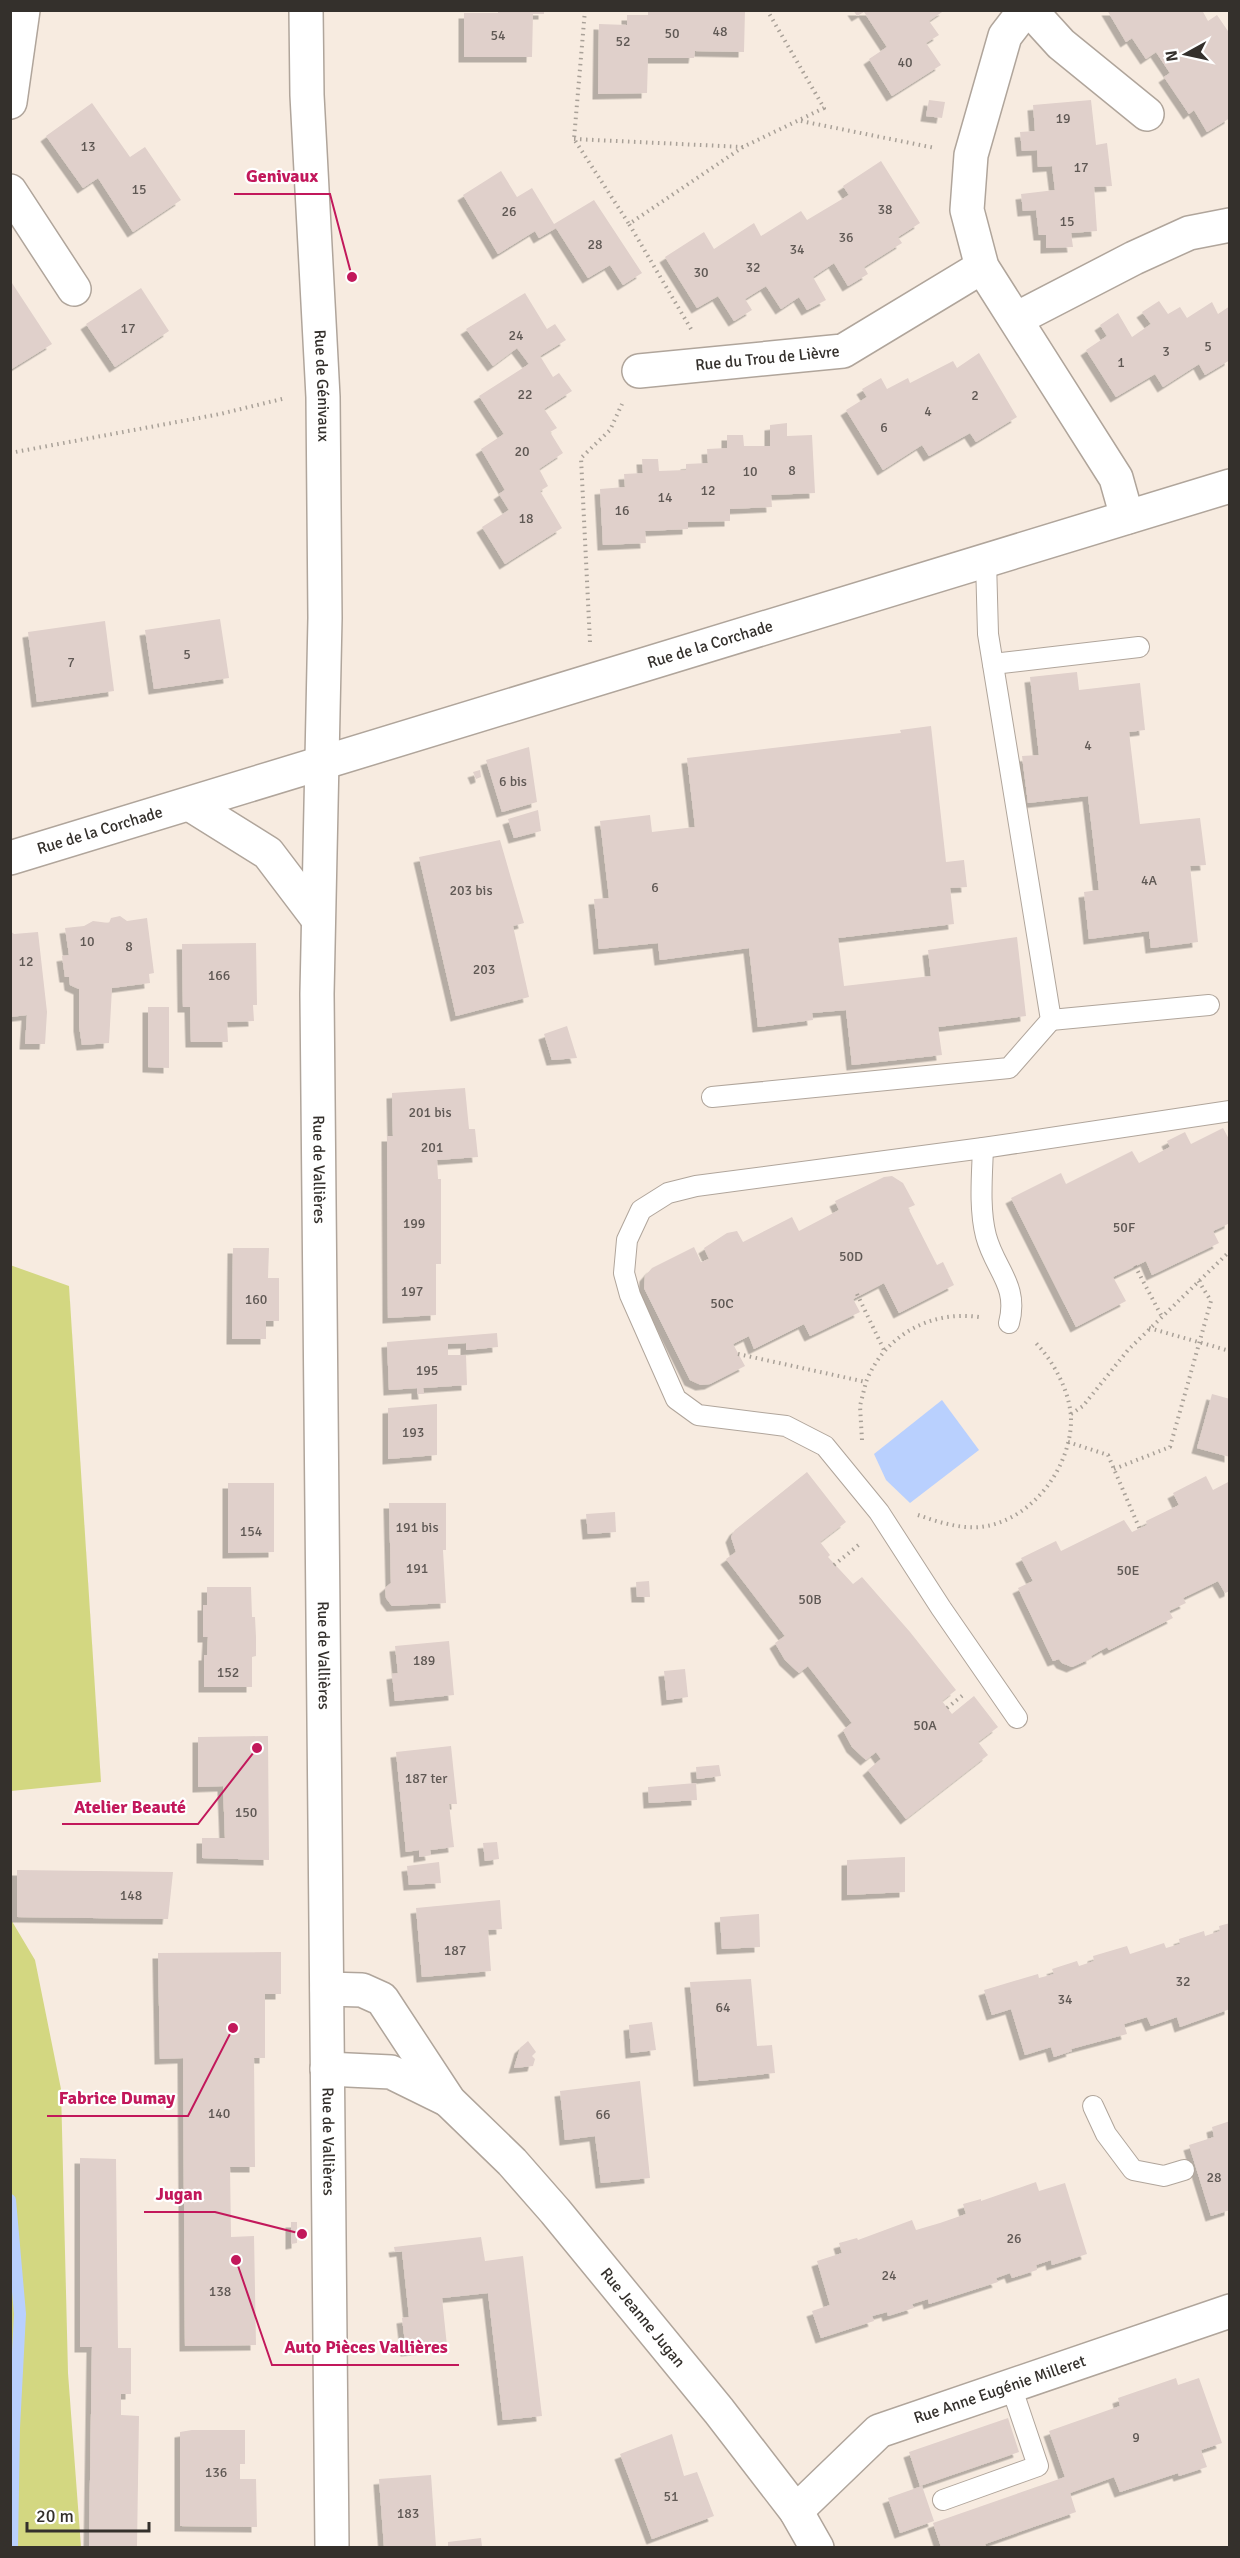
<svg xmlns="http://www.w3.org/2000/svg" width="1240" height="2558" font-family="Signika,sans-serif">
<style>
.green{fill:#d3d781}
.water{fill:#b9d0fe}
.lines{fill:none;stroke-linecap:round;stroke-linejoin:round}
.stream{stroke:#b9d0fe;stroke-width:12}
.building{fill:#e0d0cb;filter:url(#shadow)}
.service-casing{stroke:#b0a59b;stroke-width:22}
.minor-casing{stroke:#b0a59b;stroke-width:36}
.tertiary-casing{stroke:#b0a59b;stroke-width:36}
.secondary-casing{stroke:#b0a59b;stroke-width:36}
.path{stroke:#a9a198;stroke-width:4;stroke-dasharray:1.5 4.5;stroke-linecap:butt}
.service{stroke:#fff;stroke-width:20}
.minor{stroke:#fff;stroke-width:33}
.tertiary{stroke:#fff;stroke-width:33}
.secondary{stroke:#fff;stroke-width:33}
.labels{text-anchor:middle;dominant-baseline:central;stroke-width:4.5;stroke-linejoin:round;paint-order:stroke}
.number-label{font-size:14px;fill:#5f5854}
.street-label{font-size:16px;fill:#34302c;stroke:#fff}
.leader{fill:none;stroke:#c2185b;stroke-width:2}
.callout-dot{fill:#c2185b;stroke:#fff;stroke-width:2}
.callout-label{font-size:18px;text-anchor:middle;font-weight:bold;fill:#c2185b;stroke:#fff;stroke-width:4.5;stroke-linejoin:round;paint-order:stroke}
</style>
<defs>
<filter id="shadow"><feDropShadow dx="-5.5" dy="5.5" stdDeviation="0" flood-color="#0004"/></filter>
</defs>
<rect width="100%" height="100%" fill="#f7ebe0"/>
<g class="green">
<polygon points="10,1265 69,1286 101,1782 11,1791"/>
<polygon points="10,1918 35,1960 61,2089 68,2373 81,2547 11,2547"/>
</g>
<polygon class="water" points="942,1400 979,1450 910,1503 886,1480 874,1454"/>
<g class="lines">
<polyline class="stream" points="10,2200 20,2314 14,2428 12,2548"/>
</g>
<g class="building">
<polygon points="498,10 544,10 544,14 533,14 532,57 464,57 464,13 498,13"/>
<polygon points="648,10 745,10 744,52 695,51 694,58 648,58 647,93 598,94 599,24 627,25 627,15 648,15"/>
<polygon points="853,10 945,10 929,21 939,35 926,43 941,65 892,96 869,59 887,47 864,12 857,16"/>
<polygon points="1107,10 1202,10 1208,21 1217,15 1230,34 1230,118 1207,132 1194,110 1189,114 1164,77 1170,73 1156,52 1146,59 1132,38 1126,42"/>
<polygon points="929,100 945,102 942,118 926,116"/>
<polygon points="1091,100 1096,145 1107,143 1112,186 1094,187 1097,231 1071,233 1073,247 1046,248 1046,235 1039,235 1036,210 1023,211 1021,194 1055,190 1052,166 1038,167 1037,150 1022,151 1020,132 1035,131 1033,105"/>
<polygon points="92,103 130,157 145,147 181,200 133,232 98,178 83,188 46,136"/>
<polygon points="881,161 920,223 898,237 902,243 864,267 868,274 848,286 834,263 813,277 826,300 807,310 799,297 781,309 766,286 745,299 752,310 734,321 718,296 697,308 665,257 704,232 714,249 754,223 761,236 801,211 807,220 849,195 843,186"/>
<polygon points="501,171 517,197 532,188 554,224 594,200 642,273 623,285 610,265 588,278 556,228 539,238 535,231 498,254 463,195"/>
<polygon points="10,280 52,344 10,370"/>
<polygon points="141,288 169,331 115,367 86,324"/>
<polygon points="525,293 547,329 555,324 566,340 540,356 553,377 559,373 572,391 544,409 557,428 550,432 563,453 539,469 548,486 540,491 562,528 505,564 482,527 509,510 499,494 505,490 481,449 504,434 479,396 529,364 517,348 493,366 466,329"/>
<polygon points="1159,301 1168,314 1180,307 1187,318 1212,302 1218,314 1230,306 1230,360 1205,375 1199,364 1163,387 1155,374 1116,397 1086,350 1107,336 1100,325 1118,313 1132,337 1151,324 1142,312"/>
<polygon points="979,353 1017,417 976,442 970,433 929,456 922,445 883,470 846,410 867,397 862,389 881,378 887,389 908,378 910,383 953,361 957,368"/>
<polygon points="787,423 787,436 812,435 815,493 771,495 772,507 730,509 730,521 688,522 688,529 645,531 646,543 603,545 600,489 625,487 624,474 643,473 642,459 658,459 659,471 686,470 686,464 708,463 707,449 727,448 727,435 743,435 744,446 770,446 770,425"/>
<polygon points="220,619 229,678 154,689 145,630"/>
<polygon points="105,621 114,691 37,702 28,632"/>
<polygon points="1077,672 1079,690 1140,683 1145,730 1129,732 1140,824 1200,818 1206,865 1190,866 1198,942 1151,948 1149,931 1089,939 1084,892 1099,890 1088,796 1028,803 1022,756 1039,755 1030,677"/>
<polygon points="931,726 946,862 964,860 967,887 950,888 954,924 838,938 844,986 931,976 928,950 1017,937 1026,1016 938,1027 942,1055 852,1065 846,1010 812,1013 813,1020 758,1027 749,948 660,960 658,943 599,949 594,899 609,898 600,821 650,815 652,832 695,827 687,758 901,733 900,730"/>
<polygon points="529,747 537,802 502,812 486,760"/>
<polygon points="480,770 481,777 476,779 473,772"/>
<polygon points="538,810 541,831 514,838 508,819"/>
<polygon points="500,840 524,923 513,926 529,997 456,1016 419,857"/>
<polygon points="120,916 127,921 147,918 154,973 149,974 150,983 112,988 109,1043 82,1045 79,1026 79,989 70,985 69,977 65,977 62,956 69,955 65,928 84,926 93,921 109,923 111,918"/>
<polygon points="10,931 14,934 38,932 47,1012 45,1044 25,1044 27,1015 10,1017"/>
<polygon points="256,943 257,1005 253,1005 254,1021 227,1022 228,1042 191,1042 190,1007 183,1007 182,944"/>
<polygon points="148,1007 169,1007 169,1068 148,1067"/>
<polygon points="567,1026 577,1058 552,1060 544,1034"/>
<polygon points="465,1088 469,1129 475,1129 478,1157 437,1160 438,1179 441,1179 441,1264 436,1264 436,1315 388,1318 387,1136 393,1136 392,1093"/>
<polygon points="1223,1128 1230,1141 1230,1223 1213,1231 1219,1243 1152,1275 1146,1261 1113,1277 1126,1301 1076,1327 1011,1198 1061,1173 1066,1184 1132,1151 1139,1163 1170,1147 1167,1141 1185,1132 1191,1144"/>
<polygon points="892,1176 903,1183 915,1205 908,1208 937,1265 943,1262 954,1285 899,1313 884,1283 853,1299 860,1312 810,1336 804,1324 754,1349 749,1336 733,1344 745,1366 710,1384 701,1385 690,1380 644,1288 645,1276 652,1268 694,1247 701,1262 709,1259 704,1248 727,1233 737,1231 743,1242 792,1217 799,1231 839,1210 835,1201 884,1177"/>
<polygon points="233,1248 269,1248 268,1278 279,1278 279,1321 266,1321 266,1339 232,1339"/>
<polygon points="497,1333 498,1347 466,1350 466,1343 448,1344 448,1355 466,1355 467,1385 423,1388 424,1394 417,1394 417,1388 389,1390 387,1342"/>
<polygon points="1212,1394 1230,1399 1230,1457 1197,1448"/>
<polygon points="437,1404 437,1455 388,1459 388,1408"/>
<polygon points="807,1472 846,1522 820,1542 830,1555 828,1557 853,1584 862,1577 910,1632 956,1690 942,1701 952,1714 974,1696 998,1727 978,1742 988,1755 906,1819 868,1770 881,1759 876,1752 866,1760 852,1747 843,1730 852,1723 808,1666 799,1673 785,1660 775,1643 785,1636 726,1559 736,1552 731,1537 735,1530"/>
<polygon points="1206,1476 1213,1490 1230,1481 1230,1591 1225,1593 1218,1581 1183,1598 1186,1603 1169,1611 1173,1618 1109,1650 1107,1647 1091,1656 1092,1658 1072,1667 1062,1663 1059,1659 1053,1661 1018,1588 1033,1581 1021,1558 1056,1541 1061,1551 1124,1520 1132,1532 1147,1525 1146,1521 1179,1505 1173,1493"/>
<polygon points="228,1483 274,1483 274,1552 228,1553"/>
<polygon points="389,1503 446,1503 446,1550 443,1550 446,1603 392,1606 386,1598 385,1588 391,1583"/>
<polygon points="615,1512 616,1532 588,1534 586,1514"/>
<polygon points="649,1581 650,1597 637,1597 636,1582"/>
<polygon points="207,1587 251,1587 252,1617 255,1617 256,1637 256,1656 252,1657 252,1687 204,1687 204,1655 207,1655 208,1637 203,1637 203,1605 207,1605"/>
<polygon points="449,1641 454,1695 395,1701 392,1674 398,1673 395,1646"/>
<polygon points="685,1669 688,1697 667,1700 664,1671"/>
<polygon points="268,1736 269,1860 202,1858 202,1838 225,1838 223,1786 198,1787 198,1737"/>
<polygon points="451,1746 457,1804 449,1804 454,1847 430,1850 431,1855 419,1857 419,1850 406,1852 396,1752"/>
<polygon points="719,1765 721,1776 697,1779 696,1767"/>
<polygon points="696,1783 697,1800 649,1803 648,1787"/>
<polygon points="497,1842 499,1859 485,1861 483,1843"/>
<polygon points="905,1857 905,1892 847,1895 847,1860"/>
<polygon points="439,1862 441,1883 409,1885 407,1866"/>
<polygon points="17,1870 173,1872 168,1919 17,1917"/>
<polygon points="500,1900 502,1929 488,1930 491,1971 422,1977 416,1908"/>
<polygon points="759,1914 760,1947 722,1949 720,1917"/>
<polygon points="1230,1923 1230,2009 1180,2027 1177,2017 1151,2026 1147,2017 1124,2024 1127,2034 1071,2049 1072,2051 1054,2057 1051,2047 1025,2055 1011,2009 992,2015 984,1990 1038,1974 1039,1978 1054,1974 1052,1969 1077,1961 1079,1966 1094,1961 1093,1956 1127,1946 1130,1954 1164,1943 1166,1948 1180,1944 1179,1939 1204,1931 1205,1936 1220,1931 1219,1926"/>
<polygon points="281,1952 281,1994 265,1994 265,2058 254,2058 255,2167 230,2167 231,2237 254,2236 256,2345 185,2346 183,2058 160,2059 158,1953"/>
<polygon points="751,1979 757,2046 772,2045 775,2073 699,2081 690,1982"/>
<polygon points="652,2022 656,2050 631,2053 629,2025"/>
<polygon points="528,2041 536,2052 532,2056 535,2059 533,2066 514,2068 520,2048"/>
<polygon points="640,2081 650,2178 601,2183 595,2136 565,2140 560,2091"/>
<polygon points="1230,2121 1230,2210 1211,2216 1189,2145 1214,2137 1212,2127"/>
<polygon points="80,2158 116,2159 118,2348 131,2348 131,2394 121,2394 121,2415 139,2416 137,2547 89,2547 92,2347 80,2347"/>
<polygon points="1036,2182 1039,2191 1065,2183 1087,2254 1052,2265 1051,2260 1036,2265 1037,2270 1012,2278 1010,2273 996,2278 998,2282 929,2304 928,2299 912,2304 914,2308 888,2316 887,2312 872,2316 874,2321 821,2338 812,2311 830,2305 817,2261 842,2253 839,2243 857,2238 858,2240 912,2220 916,2230 940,2223 966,2214 963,2204 981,2199 981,2201"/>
<polygon points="291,2222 297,2222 297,2243 291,2244"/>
<polygon points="481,2237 485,2261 523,2256 542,2416 503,2420 488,2293 442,2298 447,2346 406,2351 402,2318 409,2317 402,2251 395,2252 394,2247"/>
<polygon points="1176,2378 1178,2385 1199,2378 1222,2443 1201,2450 1207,2467 1179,2476 1178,2473 1120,2492 1114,2477 1070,2493 1076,2512 985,2544 986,2547 941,2547 933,2523 1065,2477 1049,2431 1120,2406 1118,2398"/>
<polygon points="1008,2418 1019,2452 920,2486 909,2452"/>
<polygon points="192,2430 245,2430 245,2464 240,2464 240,2479 256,2479 257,2527 180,2526 180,2432"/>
<polygon points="672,2434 684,2476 697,2472 714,2516 652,2539 620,2454"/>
<polygon points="431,2475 436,2547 384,2547 379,2479"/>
<polygon points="922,2486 934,2521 900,2533 888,2498"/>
<polygon points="481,2538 482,2547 448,2547 448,2542"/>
</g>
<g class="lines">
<g class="service-casing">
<g id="service">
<polyline points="993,664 1139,647"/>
<polyline points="1051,1020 1209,1005"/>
<polyline points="712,1097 1009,1068 1051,1020 988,634 986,561"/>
<path d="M983,1148C982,1176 979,1209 986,1236C995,1270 1019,1285 1009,1323"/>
<polyline points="1017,1718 941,1608 879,1512 825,1446 786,1426 698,1415 676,1399 630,1295 624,1273 627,1240 641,1210 668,1193 696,1186 983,1148 1230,1111"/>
<polyline points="1093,2106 1106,2134 1133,2170 1164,2176 1184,2170"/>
<polyline points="943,2500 1038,2466 1011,2386"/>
</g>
</g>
<g class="minor-casing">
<g id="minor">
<polyline points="1025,10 1005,36 971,155 967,210 982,267 1116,478 1127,517"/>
<polyline points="1030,10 1061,44 1147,114"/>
<polyline points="10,102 23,10"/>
<polyline points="10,191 74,289"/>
<polyline points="1016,319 1134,258 1189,233 1230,225"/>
<path id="s1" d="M639,371L843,351L982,267"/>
<path id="s2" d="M796,2511L879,2431L1230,2311"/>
</g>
</g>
<g class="tertiary-casing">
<g id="tertiary">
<path id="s3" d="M327,1989L362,1990L382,1999L449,2101L512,2162L555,2211L719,2411L796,2511L817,2548"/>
<polyline points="327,2069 391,2072 448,2100"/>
</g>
</g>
<g class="secondary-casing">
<g id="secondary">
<path id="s4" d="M306,10L307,95L323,397L325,618L317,994L332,2548"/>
<polyline points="191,805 268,853 318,919"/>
<path id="s5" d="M10,858L1230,486"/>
</g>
</g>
<g class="path">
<polyline points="585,10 574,139 629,224"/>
<polyline points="801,121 935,148"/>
<polyline points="574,139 743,147"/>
<polyline points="691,329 629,224 743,147 824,108 767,10"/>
<polyline points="10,453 220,414 286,398"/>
<polyline points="590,642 581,458 610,430 622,404"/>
<polyline points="1135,1266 1161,1315"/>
<polyline points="857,1294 884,1350"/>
<polyline points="1149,1328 1230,1351"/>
<path d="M738,1354L866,1382C884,1336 930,1310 979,1317"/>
<polyline points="1071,1414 1083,1406 1128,1350 1230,1251"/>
<polyline points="862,1440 860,1406 866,1382"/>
<polyline points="1068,1442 1108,1455 1141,1532"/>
<polyline points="1114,1469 1170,1447 1211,1301 1198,1280"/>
<path d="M918,1515C938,1522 960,1529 981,1527C1030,1521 1069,1471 1071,1423C1072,1395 1054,1361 1034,1341"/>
<polyline points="834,1565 861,1543"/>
<polyline points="947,1708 963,1695"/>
</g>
<use href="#service" class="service"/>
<use href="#minor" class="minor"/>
<use href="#tertiary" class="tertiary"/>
<use href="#secondary" class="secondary"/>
</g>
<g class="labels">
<g class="number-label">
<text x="720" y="31">48</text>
<text x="672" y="33">50</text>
<text x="498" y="35">54</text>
<text x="623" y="41">52</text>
<text x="905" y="62">40</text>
<text x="1063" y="118">19</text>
<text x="88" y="146">13</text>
<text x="1081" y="167">17</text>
<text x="139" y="189">15</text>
<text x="885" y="209">38</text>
<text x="509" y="211">26</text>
<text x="1067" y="221">15</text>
<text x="846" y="237">36</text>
<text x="595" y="244">28</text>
<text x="797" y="249">34</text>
<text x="753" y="267">32</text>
<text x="701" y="272">30</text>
<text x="128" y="328">17</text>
<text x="516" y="335">24</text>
<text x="1208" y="346">5</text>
<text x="1166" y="351">3</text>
<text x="1121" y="362">1</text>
<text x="525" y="394">22</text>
<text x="975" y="395">2</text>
<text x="928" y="411">4</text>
<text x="884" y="427">6</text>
<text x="522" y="451">20</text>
<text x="792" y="470">8</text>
<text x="750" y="471">10</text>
<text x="708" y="490">12</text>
<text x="665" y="497">14</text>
<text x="622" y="510">16</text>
<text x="526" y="518">18</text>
<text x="187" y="654">5</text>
<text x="71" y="662">7</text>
<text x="1088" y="745">4</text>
<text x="513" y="781">6 bis</text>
<text x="1149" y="880">4A</text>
<text x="655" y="887">6</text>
<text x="471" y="890">203 bis</text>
<text x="87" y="941">10</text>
<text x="129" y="946">8</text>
<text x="26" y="961">12</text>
<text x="484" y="969">203</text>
<text x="219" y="975">166</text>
<text x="430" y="1112">201 bis</text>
<text x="432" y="1147">201</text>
<text x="414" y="1223">199</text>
<text x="1124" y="1227">50F</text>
<text x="851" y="1256">50D</text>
<text x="412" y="1291">197</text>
<text x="256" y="1299">160</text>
<text x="722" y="1303">50C</text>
<text x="427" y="1370">195</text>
<text x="413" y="1432">193</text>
<text x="417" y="1527">191 bis</text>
<text x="251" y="1531">154</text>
<text x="417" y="1568">191</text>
<text x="1128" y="1570">50E</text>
<text x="810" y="1599">50B</text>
<text x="424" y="1660">189</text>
<text x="228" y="1672">152</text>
<text x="925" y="1725">50A</text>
<text x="426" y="1778">187 ter</text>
<text x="246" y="1812">150</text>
<text x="131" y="1895">148</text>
<text x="455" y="1950">187</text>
<text x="1183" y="1981">32</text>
<text x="1065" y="1999">34</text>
<text x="723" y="2007">64</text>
<text x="219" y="2113">140</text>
<text x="603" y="2114">66</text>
<text x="1214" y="2177">28</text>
<text x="1014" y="2238">26</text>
<text x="889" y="2275">24</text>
<text x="220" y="2291">138</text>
<text x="1136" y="2437">9</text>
<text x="216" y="2472">136</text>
<text x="671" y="2496">51</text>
<text x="408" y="2513">183</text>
</g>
<g class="street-label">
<text stroke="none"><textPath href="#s1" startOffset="129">Rue du Trou de Lièvre</textPath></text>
<text stroke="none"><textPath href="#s4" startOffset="376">Rue de Génivaux</textPath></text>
<text stroke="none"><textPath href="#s5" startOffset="732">Rue de la Corchade</textPath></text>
<text stroke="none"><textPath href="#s5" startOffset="94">Rue de la Corchade</textPath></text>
<text stroke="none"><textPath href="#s4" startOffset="1160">Rue de Vallières</textPath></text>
<text stroke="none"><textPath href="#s4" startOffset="1646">Rue de Vallières</textPath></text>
<text stroke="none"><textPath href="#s4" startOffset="2132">Rue de Vallières</textPath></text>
<text stroke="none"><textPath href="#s3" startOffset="470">Rue Jeanne Jugan</textPath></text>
<text stroke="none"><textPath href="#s2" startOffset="243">Rue Anne Eugénie Milleret</textPath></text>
</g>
</g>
<path class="leader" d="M352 277L330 194H234M257 1748L198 1824H62M233 2028L188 2116H47M302 2234L215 2212H144M236 2260L272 2365H459"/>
<g class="callout-dot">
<circle cx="352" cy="277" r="6"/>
<circle cx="257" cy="1748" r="6"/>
<circle cx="233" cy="2028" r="6"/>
<circle cx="302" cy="2234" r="6"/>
<circle cx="236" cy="2260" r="6"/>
</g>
<g class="callout-label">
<text x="282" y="182">Genivaux</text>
<text x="130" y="1813">Atelier Beauté</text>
<text x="117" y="2104">Fabrice Dumay</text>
<text x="179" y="2200">Jugan</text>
<text x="366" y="2353">Auto Pièces Vallières</text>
</g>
<rect width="1240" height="2558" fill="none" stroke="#34302c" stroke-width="24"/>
<g transform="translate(1186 54) rotate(262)" stroke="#ffffff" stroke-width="4.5" paint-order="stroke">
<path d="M0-4.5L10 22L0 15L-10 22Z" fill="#34302c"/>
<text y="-9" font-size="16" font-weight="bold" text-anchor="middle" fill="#34302c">N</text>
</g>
<path d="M27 2522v9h122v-9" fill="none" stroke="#34302c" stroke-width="3"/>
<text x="36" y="2522" font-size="18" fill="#34302c" stroke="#ffffff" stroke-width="4.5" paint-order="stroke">20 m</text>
</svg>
